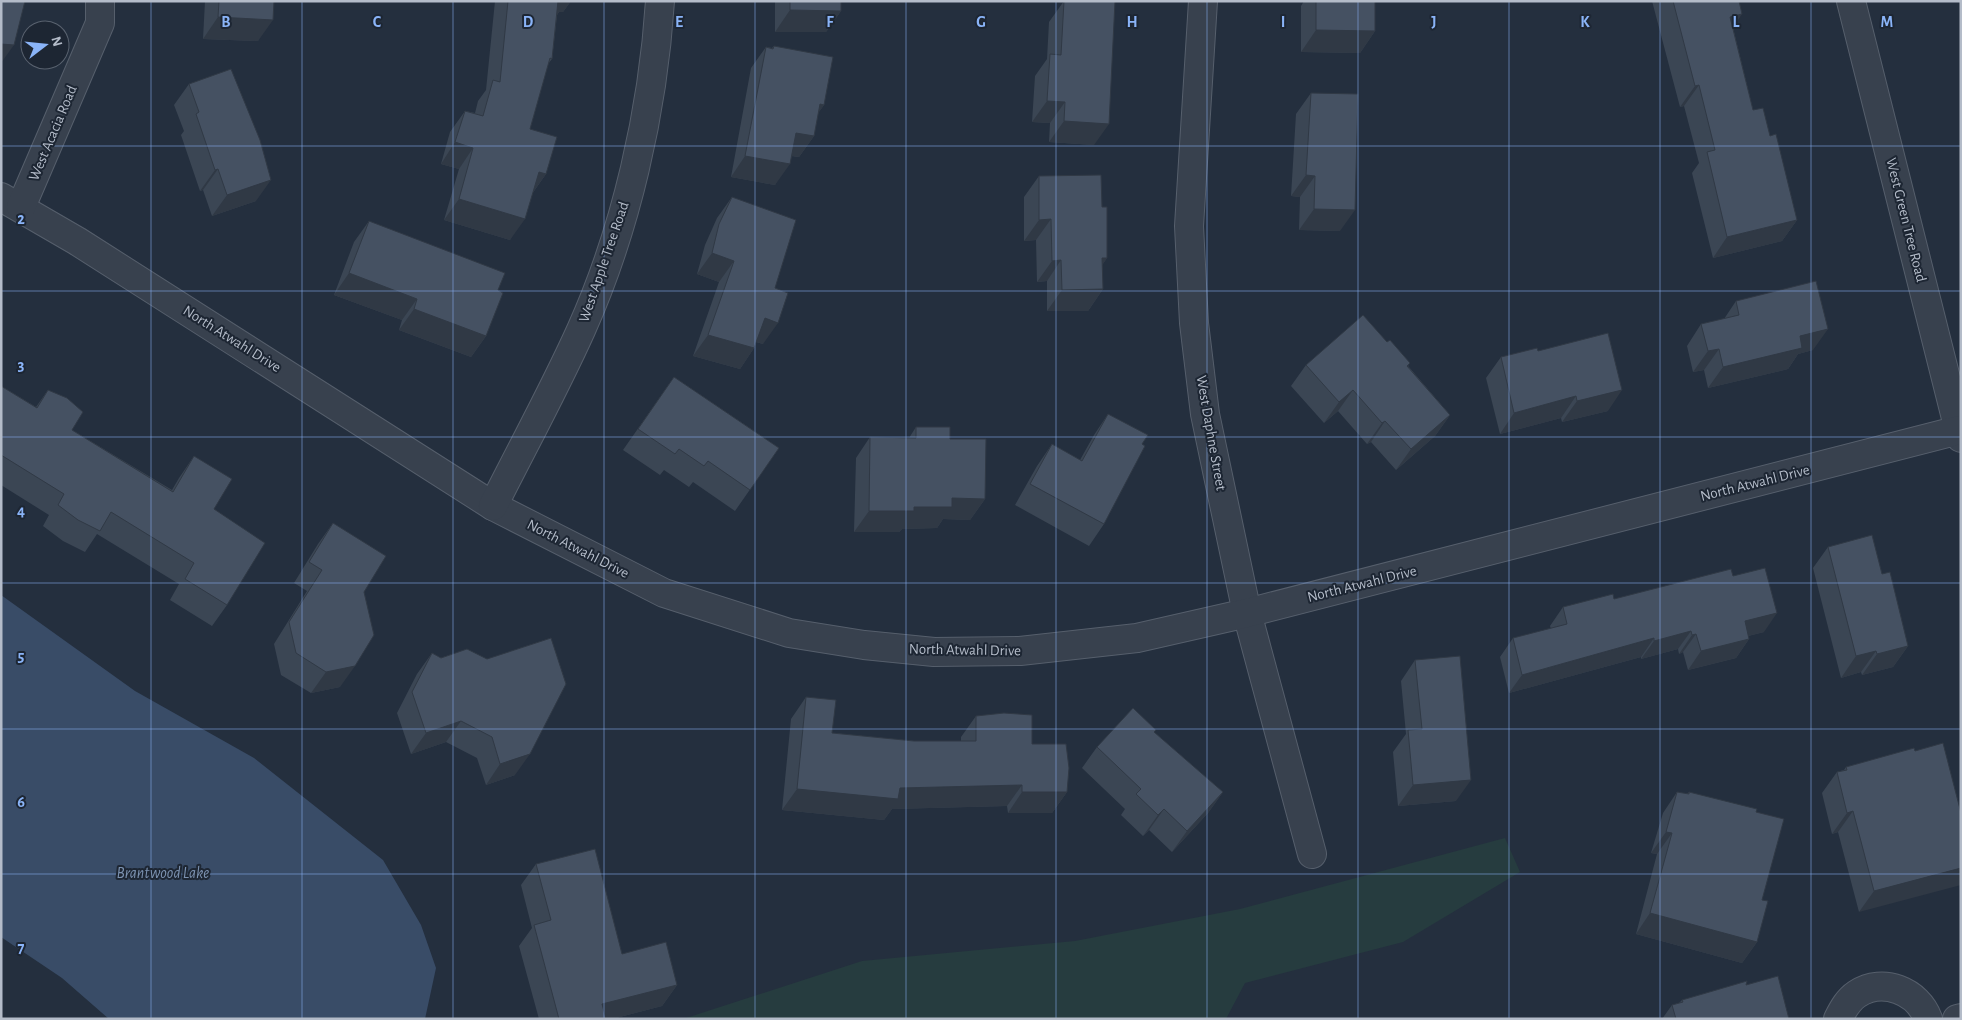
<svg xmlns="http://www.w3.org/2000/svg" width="1962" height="1020" font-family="'Alegreya Sans',sans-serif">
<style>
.green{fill:#263c3f}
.water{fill:#394c67}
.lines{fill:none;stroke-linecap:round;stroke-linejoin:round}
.minor-casing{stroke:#565f6c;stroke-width:30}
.minor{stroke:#38414e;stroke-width:28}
.wall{fill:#3b4654}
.shaded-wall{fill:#303945}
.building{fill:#455162;stroke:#303945}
.grid{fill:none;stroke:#8ab4f8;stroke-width:1;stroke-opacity:0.55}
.labels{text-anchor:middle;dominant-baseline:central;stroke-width:4;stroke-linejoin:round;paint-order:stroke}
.street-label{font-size:15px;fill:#b4bcc9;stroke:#1d2633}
.water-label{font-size:16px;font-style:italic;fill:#7c92b1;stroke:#1d2633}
.grid-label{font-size:16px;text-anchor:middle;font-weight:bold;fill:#8ab4f8;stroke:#1d2633;stroke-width:4;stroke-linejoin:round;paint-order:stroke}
</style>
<rect width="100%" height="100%" fill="#242f3e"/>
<polygon class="green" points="1505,838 1520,872 1403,942 1245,983 1226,1019 683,1019 862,961 1075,941 1240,909"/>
<polygon class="water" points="1,595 135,691 254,758 383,860 421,925 436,968 425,1019 109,1019 62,978 1,937"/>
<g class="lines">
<g class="minor-casing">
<g id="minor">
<polyline points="1203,1 1189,226 1194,323 1205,414 1247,613 1312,854"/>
<polyline points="1851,1 1961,438"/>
<polyline points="1,197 77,241 493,506 664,593 789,633 864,645 934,652 1020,651 1137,638 1247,613 1959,430"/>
<polyline points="21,207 100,23 100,1"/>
<path d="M493,506C522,448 554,390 581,330C626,230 653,111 660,1"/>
<path d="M1838,1019C1843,1009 1848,1000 1857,994C1883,977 1918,991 1928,1019"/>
<polyline points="1957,1019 1961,1018"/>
</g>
</g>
<use href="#minor" class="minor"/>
</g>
<g class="wall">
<polygon points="205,1 274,1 258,41 203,39"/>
<polygon points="495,1 571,1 563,12 559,12 557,15 552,59 548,64 530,129 546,174 532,194 510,240 444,220 459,169 441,164 450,132 465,111 475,113 478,101 486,90"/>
<polygon points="775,1 841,1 841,11 826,32 775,32"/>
<polygon points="1064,1 1115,1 1094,145 1049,142 1050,123 1032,122 1035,76 1047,59 1049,22"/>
<polygon points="1304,1 1375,1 1375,31 1360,53 1301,52 1301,6"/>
<polygon points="1652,1 1739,1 1733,28 1753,110 1770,136 1797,220 1782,241 1713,258 1692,173 1699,163 1684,106 1680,107"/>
<polygon points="774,46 824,105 818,113 814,136 799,157 791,156 775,185 731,177 751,68 766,47 772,48"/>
<polygon points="189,84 256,201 212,216 203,190 200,191 181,135 184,131 174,105"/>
<polygon points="1311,93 1340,231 1299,230 1300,197 1291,196 1296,114"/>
<polygon points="1039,176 1102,207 1107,258 1102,265 1103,289 1088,311 1047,311 1047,281 1037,282 1036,240 1024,241 1024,197"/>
<polygon points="732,197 775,288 763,344 756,342 754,348 740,369 693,356 719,282 697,274 705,245 717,218"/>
<polygon points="369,221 498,290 486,336 471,357 399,330 402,320 334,295 354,242"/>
<polygon points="1736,301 1813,350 1798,354 1788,369 1708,388 1704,370 1693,372 1687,346 1701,324 1724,319"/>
<polygon points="1387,342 1410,363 1408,366 1450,415 1435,436 1396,470 1371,442 1367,444 1338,411 1324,423 1291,386 1306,365"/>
<polygon points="1538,351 1608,411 1562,422 1561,418 1500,434 1486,378 1501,357"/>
<polygon points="674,377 779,448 735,511 693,482 689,487 664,470 660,475 623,450"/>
<polygon points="1,386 36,407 48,390 72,430 172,490 179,478 194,456 214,509 227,605 212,626 170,600 179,584 97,534 85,552 63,541 43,526 49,515 1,485"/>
<polygon points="1108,414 1142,444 1104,524 1089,546 1015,505 1037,466 1052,444 1080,460 1094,435"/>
<polygon points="916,427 950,439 985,499 970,520 943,519 937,528 902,529 899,532 854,532 856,458 870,437 909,438"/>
<polygon points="333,523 364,592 340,687 311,693 281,675 274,644 307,591 294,583 318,544"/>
<polygon points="1828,547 1882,574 1908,646 1893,667 1862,675 1861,672 1841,678 1813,568"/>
<polygon points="1733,576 1764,632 1748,636 1749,639 1736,658 1688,670 1683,652 1679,654 1678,649 1641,659 1641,657 1509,693 1500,657 1513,638 1551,629 1550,626 1563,607 1614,599"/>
<polygon points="467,649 515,775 486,785 477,758 446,742 411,754 397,713 417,674 432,653 441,658"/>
<polygon points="1415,660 1456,801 1398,806 1393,752 1406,734 1401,681"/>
<polygon points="806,697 832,733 914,741 961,741 961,737 976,716 1032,744 1067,792 1052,813 1008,813 1007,806 892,809 884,820 782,810 791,719"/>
<polygon points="1154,732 1223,792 1208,813 1172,852 1149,830 1143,836 1121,815 1125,809 1082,768 1097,747"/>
<polygon points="1915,751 1961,813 1859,912 1838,832 1832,834 1822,793 1837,772 1844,770 1846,767"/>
<polygon points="1677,792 1687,794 1689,792 1756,812 1762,900 1757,942 1742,963 1636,934 1657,854 1651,853 1663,813"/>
<polygon points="536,864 622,954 677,985 662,1006 612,1019 539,1019 519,946 532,928 521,885"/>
<polygon points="1746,985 1789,1019 1662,1019 1672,1005 1679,1003 1682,1000"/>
</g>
<g class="shaded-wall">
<polygon points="556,1 571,1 563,12 559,12 553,20"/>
<polygon points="790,10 841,11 826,32 775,32"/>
<polygon points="1742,14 1728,35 1730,17"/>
<polygon points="218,17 273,20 258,41 203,39"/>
<polygon points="1316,30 1375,31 1360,53 1301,52"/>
<polygon points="1,44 14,45 1,63"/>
<polygon points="1699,85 1684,106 1680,107 1695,86"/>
<polygon points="1047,101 1065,102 1050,123 1032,122"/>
<polygon points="820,104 824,105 809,126"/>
<polygon points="1064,121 1109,124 1094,145 1049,142"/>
<polygon points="796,133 814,136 799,157 781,154"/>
<polygon points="455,142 473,148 459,169 441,164"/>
<polygon points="745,156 790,164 775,185 731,177"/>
<polygon points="218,169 203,190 200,191 215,170"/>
<polygon points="539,172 546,174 531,195"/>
<polygon points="1306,175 1315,176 1300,197 1291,196"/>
<polygon points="271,180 256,201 212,216 227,195"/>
<polygon points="459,199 525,219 510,240 444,220"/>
<polygon points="1314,209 1355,210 1340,231 1299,230"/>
<polygon points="1051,219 1036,240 1024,241 1039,220"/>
<polygon points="1797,220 1782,241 1713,258 1727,237"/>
<polygon points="712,253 734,261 719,282 697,274"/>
<polygon points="1102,258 1107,258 1093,279"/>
<polygon points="1061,260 1047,281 1037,282 1052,261"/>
<polygon points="349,273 417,299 402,320 334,295"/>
<polygon points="1103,289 1088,311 1047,311 1062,290"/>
<polygon points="414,309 486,336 471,357 399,330"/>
<polygon points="765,318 778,323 763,344 750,340"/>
<polygon points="1828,329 1813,350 1798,354 1788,369 1708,388 1723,367 1800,336"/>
<polygon points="708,335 754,348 740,369 693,356"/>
<polygon points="1719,349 1704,370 1693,372 1708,351"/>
<polygon points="1353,390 1338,411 1324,423 1339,402"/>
<polygon points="1622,390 1608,411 1562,422 1577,401"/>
<polygon points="1576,396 1561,418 1500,434 1514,413"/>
<polygon points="1450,415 1435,436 1396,470 1411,449"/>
<polygon points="1385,421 1371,442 1367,444 1382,423"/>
<polygon points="952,498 985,499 970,520 943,519 937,528 902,529 899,532 854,532 869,511"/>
<polygon points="1777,613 1764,632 1732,640 1745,621"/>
<polygon points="1691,631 1678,649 1641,659 1654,641"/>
<polygon points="1696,634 1683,652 1679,654 1692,635"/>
<polygon points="1654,638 1641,657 1509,693 1522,675"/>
<polygon points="1749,639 1736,658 1688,670 1701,651"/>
<polygon points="1908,646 1893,667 1862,675 1877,654"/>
<polygon points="1876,651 1861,672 1841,678 1856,656"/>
<polygon points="355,666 340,687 311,693 326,672"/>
<polygon points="461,721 446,742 411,754 426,733"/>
<polygon points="530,754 515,775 486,785 500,764"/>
<polygon points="1471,780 1456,801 1398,806 1413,785"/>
<polygon points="1022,785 1007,806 892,809 884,820 782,810 797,789 900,788"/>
<polygon points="1022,792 1067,792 1052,813 1008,813"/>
<polygon points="1223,792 1208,813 1172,852 1187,831"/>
<polygon points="1164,809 1149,830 1143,836 1158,815"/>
<polygon points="1853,811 1838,832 1832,834 1847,813"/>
<polygon points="1666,832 1672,833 1657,854 1651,853"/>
<polygon points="1961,868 1961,885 1859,912 1874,891"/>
<polygon points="1650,913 1757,942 1742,963 1636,934"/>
<polygon points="677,985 662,1006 612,1019 592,1019 602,1004"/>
</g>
<g class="building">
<polygon points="1,1 25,1 14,45 1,44"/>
<polygon points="219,1 274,1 273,20 218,17"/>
<polygon points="508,1 558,1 552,59 550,58 530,129 557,137 546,174 539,172 525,219 459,199 473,148 455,142 465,111 483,116 493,80 500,82"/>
<polygon points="790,1 841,1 841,11 790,10"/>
<polygon points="1064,1 1115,1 1109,124 1064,121 1065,102 1047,101 1050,54 1061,55"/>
<polygon points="1316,1 1375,1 1375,31 1316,30"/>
<polygon points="1673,1 1739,1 1742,14 1730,17 1753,110 1763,108 1770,136 1776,134 1797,220 1727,237 1707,152 1715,150 1699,85 1695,86"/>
<polygon points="774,46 833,57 824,105 820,104 814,136 796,133 790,164 745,156 766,47 773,49"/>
<polygon points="231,69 260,140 271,180 227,195 218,169 215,170 196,114 199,112 189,84"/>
<polygon points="1311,93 1358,94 1355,210 1314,209 1315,176 1306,175"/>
<polygon points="1101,175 1102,207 1107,207 1107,258 1102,258 1103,289 1062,290 1061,260 1052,261 1051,219 1039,220 1039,176"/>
<polygon points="732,197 796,220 775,288 788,293 778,323 765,318 754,348 708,335 734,261 712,253 719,224"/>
<polygon points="369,221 505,273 498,290 503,293 486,336 414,309 417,299 349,273"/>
<polygon points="1816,281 1828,329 1800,336 1802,348 1723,367 1719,349 1708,351 1701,324 1739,315 1736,301"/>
<polygon points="1363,315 1387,342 1390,340 1410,363 1407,366 1450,415 1411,449 1385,421 1382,423 1353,390 1339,402 1306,365"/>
<polygon points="1608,333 1622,390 1577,401 1576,396 1514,413 1501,357 1537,348 1538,351"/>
<polygon points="674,377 779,448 750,490 708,461 704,466 679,449 675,454 638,429"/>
<polygon points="1,386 37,408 48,390 67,398 83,412 72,430 173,492 194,456 232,479 214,509 265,543 227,605 185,579 194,563 111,512 100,531 78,520 58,505 64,494 1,455"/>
<polygon points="1108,414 1148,435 1142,444 1145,446 1104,524 1030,484 1052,444 1082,461"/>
<polygon points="916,427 950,427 950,439 986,439 985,499 952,498 952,507 914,507 914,511 869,511 870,437 916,438"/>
<polygon points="333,523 386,556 364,592 374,635 355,666 326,672 296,653 289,622 322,570 309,562"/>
<polygon points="1872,535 1882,574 1890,572 1908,646 1877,654 1876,651 1856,656 1828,547"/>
<polygon points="1765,568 1777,613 1745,621 1749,639 1701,651 1696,634 1692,635 1691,631 1654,641 1654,638 1522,675 1513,638 1567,624 1563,607 1613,594 1614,599 1731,569 1733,576"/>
<polygon points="551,638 566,684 530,754 500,764 492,737 461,721 426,733 412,692 432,653 441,658 467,649 487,659"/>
<polygon points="1460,656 1471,780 1413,785 1408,730 1422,729 1415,660"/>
<polygon points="806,697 836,700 832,733 914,741 976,741 976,716 1004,713 1032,715 1032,744 1066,744 1069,768 1067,792 1022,792 1022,785 900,788 898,799 797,789"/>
<polygon points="1133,708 1156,730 1154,732 1223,792 1187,831 1164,809 1158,815 1136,794 1141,789 1097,747"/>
<polygon points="1943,743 1961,813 1961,868 1874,891 1853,811 1847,813 1837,772 1847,770 1846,767 1914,748 1915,751"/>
<polygon points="1677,792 1689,794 1689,792 1757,809 1756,812 1784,819 1762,900 1768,901 1757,942 1650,913 1672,833 1666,832"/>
<polygon points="595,849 622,954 666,942 677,985 602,1004 606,1019 559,1019 534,925 551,920 536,864"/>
<polygon points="1778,976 1789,1019 1676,1019 1672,1005 1683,1002 1682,1000 1747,981 1746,985"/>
</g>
<path class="grid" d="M151,1V1019M302,1V1019M453,1V1019M604,1V1019M755,1V1019M906,1V1019M1056,1V1019M1207,1V1019M1358,1V1019M1509,1V1019M1660,1V1019M1811,1V1019M1,146H1961M1,291H1961M1,437H1961M1,583H1961M1,729H1961M1,874H1961"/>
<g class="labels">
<g class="street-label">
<text transform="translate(53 133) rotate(-67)">West Acacia Road</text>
<text transform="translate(1906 220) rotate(76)">West Green Tree Road</text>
<text transform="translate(604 262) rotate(-71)">West Apple Tree Road</text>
<text transform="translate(232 339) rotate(32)">North Atwahl Drive</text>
<text transform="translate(1211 433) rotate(80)">West Daphne Street</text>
<text transform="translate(1755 483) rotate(-14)">North Atwahl Drive</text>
<text transform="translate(578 549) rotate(27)">North Atwahl Drive</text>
<text transform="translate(1362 584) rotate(-14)">North Atwahl Drive</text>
<text transform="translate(965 650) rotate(1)">North Atwahl Drive</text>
</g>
<g class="water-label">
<text x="163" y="873">Brantwood Lake</text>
</g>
</g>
<g class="grid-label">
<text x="226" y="27">B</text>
<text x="377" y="27">C</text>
<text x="528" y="27">D</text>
<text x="679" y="27">E</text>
<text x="830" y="27">F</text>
<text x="981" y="27">G</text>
<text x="1132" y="27">H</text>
<text x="1283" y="27">I</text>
<text x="1434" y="27">J</text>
<text x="1585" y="27">K</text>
<text x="1736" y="27">L</text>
<text x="1887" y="27">M</text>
<text x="21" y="224">2</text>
<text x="21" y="370">3</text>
<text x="21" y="516">4</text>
<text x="21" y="661">5</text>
<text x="21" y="807">6</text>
<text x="21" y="953">7</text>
</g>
<rect width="1962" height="1020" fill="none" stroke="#b4bcc9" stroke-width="5"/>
<g transform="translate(45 45) rotate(74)"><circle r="24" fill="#1d2633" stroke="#59626f"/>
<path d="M0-4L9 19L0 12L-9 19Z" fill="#8ab4f8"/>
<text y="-8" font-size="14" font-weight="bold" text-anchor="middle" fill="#b4bcc9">N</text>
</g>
</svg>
